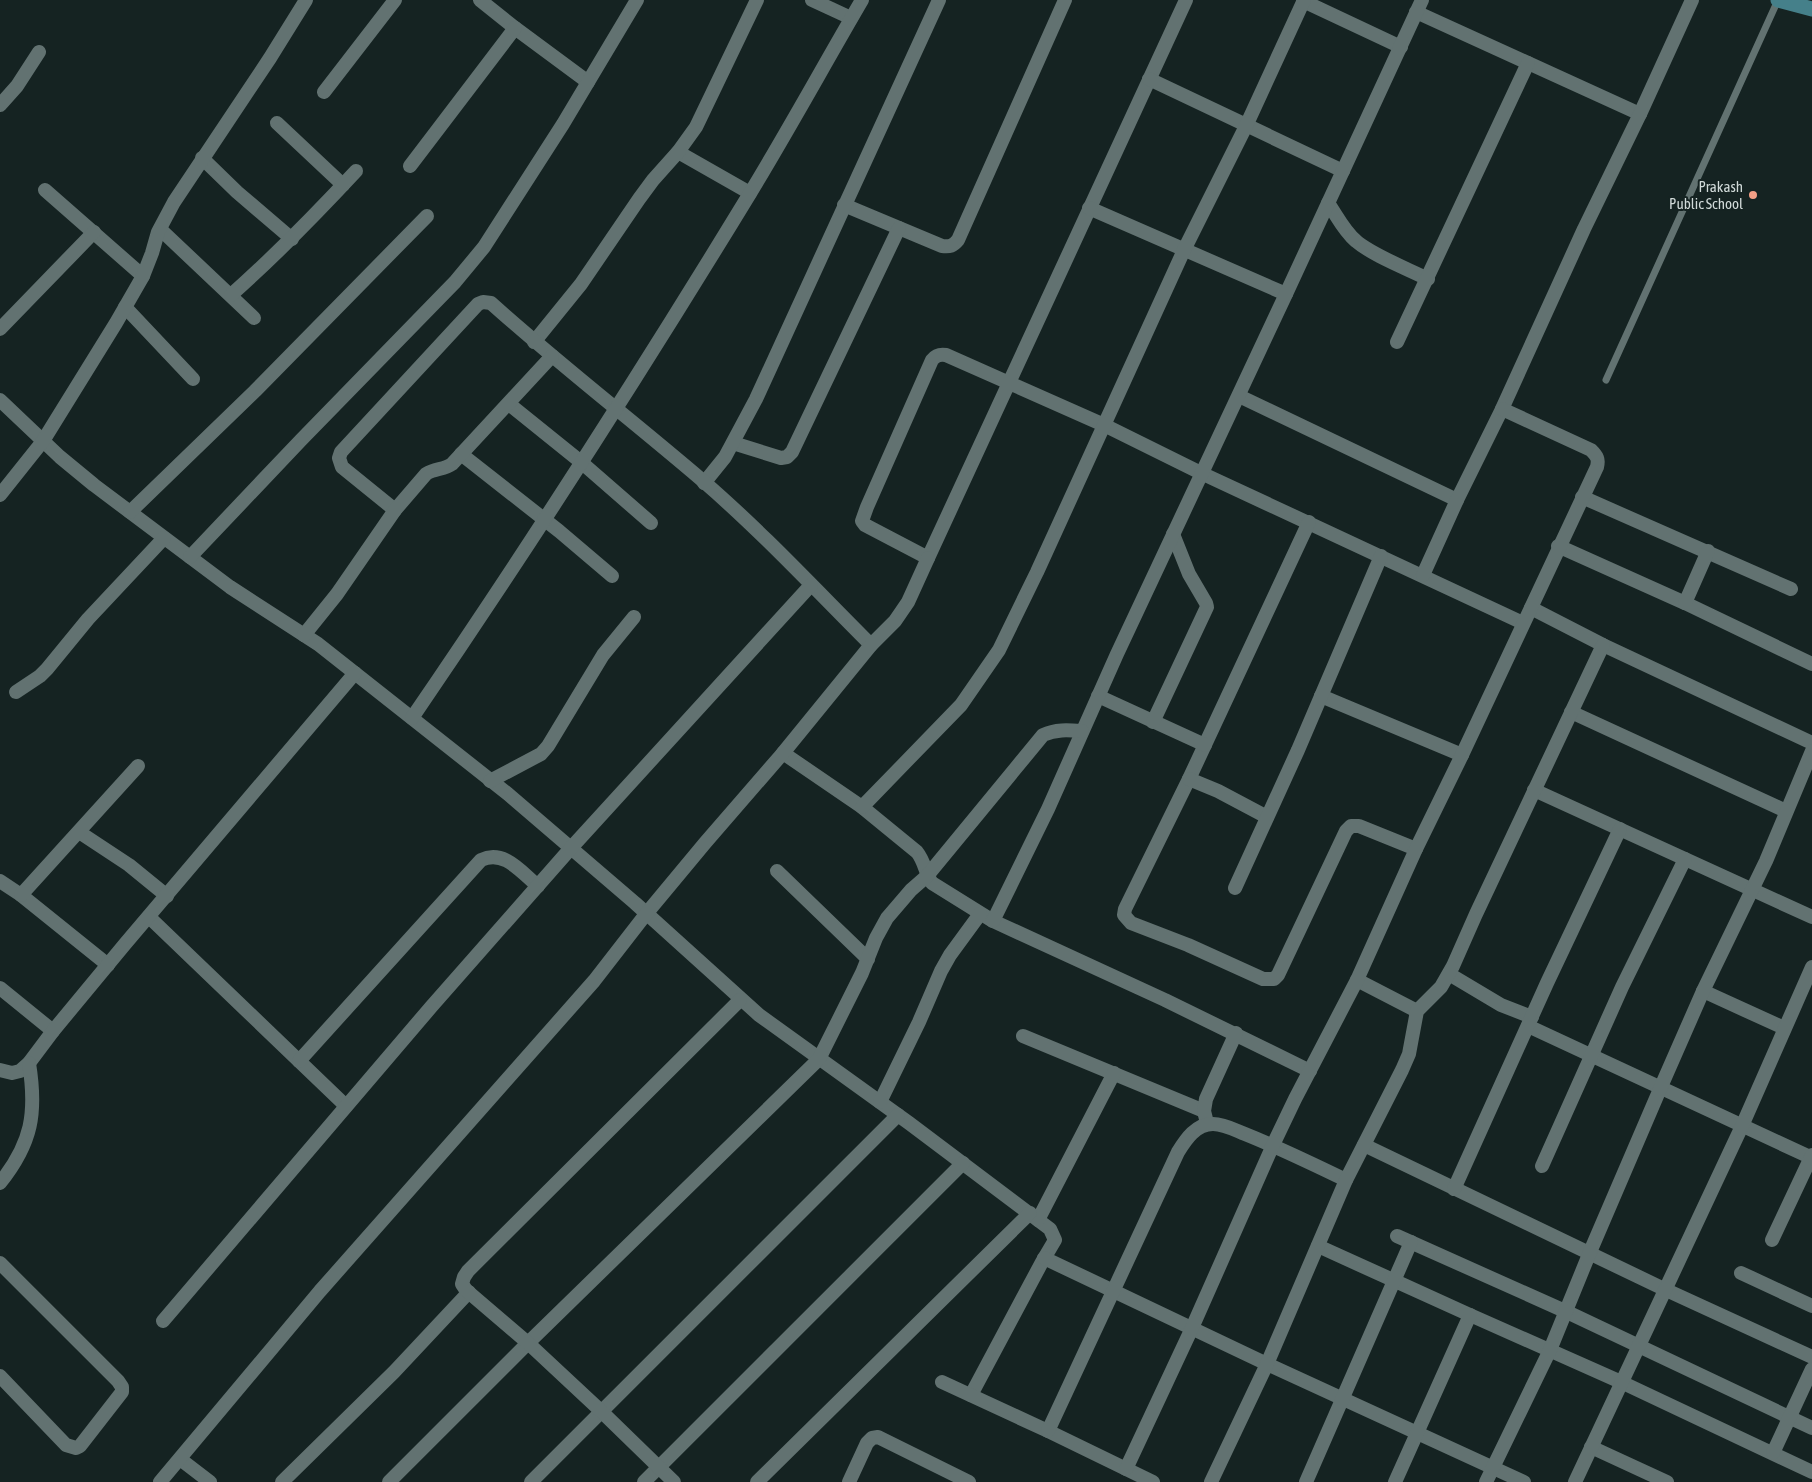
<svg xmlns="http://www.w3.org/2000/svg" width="1812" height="1482" font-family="'Asap Condensed',sans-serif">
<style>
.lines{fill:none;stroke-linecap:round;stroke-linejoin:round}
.lane{stroke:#627271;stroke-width:7}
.street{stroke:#627271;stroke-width:14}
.secondary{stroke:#45808a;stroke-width:15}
.poi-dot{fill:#f39f86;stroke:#152322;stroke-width:2}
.labels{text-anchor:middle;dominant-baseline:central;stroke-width:4;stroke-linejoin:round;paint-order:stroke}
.poi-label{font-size:15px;fill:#d1dad9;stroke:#152322;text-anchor:end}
</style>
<rect width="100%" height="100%" fill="#152322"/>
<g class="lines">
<polyline class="lane" points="1606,380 1778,0"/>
<g class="street">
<polyline points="480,0 515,28 588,82"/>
<polyline points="812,0 851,18"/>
<path d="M1186,0C1099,186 1015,372 928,558L865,525L862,521L867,507L932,360C936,355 940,354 946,355L1104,425L1201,473L1523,623"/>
<polyline points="1303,1 1401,47"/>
<polyline points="1416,12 1640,114"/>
<polyline points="1149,79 1343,171"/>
<polyline points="324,92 395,0"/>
<polyline points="0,105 17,86 39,52"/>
<polyline points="277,123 343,185"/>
<polyline points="678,152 750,193"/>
<polyline points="202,158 237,192 292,239"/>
<polyline points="410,166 515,28"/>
<polyline points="45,190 143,276"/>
<path d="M1328,203C1337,216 1344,231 1356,241C1372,255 1408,269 1428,279"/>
<path d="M844,205L942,246C950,247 953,246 958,240L1065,0"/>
<polyline points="1089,208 1286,294"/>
<polyline points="160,229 254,318"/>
<path d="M231,295C275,256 316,214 356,171"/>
<polyline points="125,307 193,379"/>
<polyline points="0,329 94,232"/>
<polyline points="534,342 581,284 639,199 653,180 678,152 696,127 757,0"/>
<polyline points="1397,342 1528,63"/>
<polyline points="1239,396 1457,500"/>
<polyline points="0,400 60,457 94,485 230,587 318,644 508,794 635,903 759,1015 909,1123 1050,1229 1055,1240 1042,1262 971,1395"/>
<polyline points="509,404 581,462 651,523"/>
<polyline points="733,443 781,458 787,457 792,452 899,228"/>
<polyline points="461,454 559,531 612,576"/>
<polyline points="704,483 725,457 756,399 939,0"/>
<polyline points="0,495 43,441 116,323 143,276 152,253 158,232 174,202 270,58 306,0"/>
<polyline points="1582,497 1791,589"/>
<path d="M395,510L342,467L339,458L341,452L478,304L483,302L491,303C560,365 633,421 703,481C762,532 816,590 871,645"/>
<polyline points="130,512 255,391 427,216"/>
<polyline points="1309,522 1189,779 1125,909 1124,915 1131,923 1188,945 1263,979 1274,979 1278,975 1346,831 1351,826 1359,826 1416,849"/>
<polyline points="1558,546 1685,603 1812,664"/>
<polyline points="190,557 301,440 455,282 484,247 563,124 637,0"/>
<polyline points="1423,575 1457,500 1502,409 1584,229 1640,114 1692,0"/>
<polyline points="1685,603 1708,551"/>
<polyline points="1531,608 1603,645 1812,743"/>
<path d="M304,635L337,594L395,510L426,474C435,468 444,470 452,464L552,356"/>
<polyline points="16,692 40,676 47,669 88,619 164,538"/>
<polyline points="1098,696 1205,745"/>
<polyline points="1321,696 1462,755"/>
<polyline points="1571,712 1786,811"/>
<path d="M412,718C529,547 641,372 749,195C788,131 824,65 862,0"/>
<polyline points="1153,722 1207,607 1206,603 1189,574 1173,534"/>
<path d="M783,753L862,807L917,852C925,862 925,873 932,883L993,921L1165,1000L1310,1071"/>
<polyline points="1189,779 1218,791 1267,817"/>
<polyline points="490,781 541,754 548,746 603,655 634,617"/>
<polyline points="1534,790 1812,917"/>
<polyline points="862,807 961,705 999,650 1037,572 1184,250 1246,126 1304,0"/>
<polyline points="79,832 129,865 167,896"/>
<polyline points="777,871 868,959"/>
<polyline points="0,881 21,895 108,965"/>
<polyline points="1235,888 1298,750 1381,556"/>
<polyline points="21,895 138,766"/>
<polyline points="149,917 346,1106"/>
<polyline points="993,921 1048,809 1117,654 1286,294 1422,0"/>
<polyline points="1449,974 1501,1005 1532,1017"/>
<polyline points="1357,980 1417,1011"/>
<polyline points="0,988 53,1031"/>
<polyline points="1703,991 1784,1028"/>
<polyline points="1528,1026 1812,1158"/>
<polyline points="1023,1036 1204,1111"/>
<path d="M299,1061L481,860C504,849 521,872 538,886"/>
<polyline points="0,1070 12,1073 20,1071 29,1063 53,1031 125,944 355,673"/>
<polyline points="880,1102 919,1022 941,971 950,955 980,914"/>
<polyline points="1206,1119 1204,1111 1206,1099 1236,1033"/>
<polyline points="1364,1145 1664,1289 1812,1357"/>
<polyline points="1542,1166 1622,987 1685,859"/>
<path d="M0,1183C32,1143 37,1113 29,1063"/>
<polyline points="1454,1189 1547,983 1620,829"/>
<polyline points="1038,1220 1114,1073"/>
<polyline points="1397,1236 1567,1312 1812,1428"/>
<polyline points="1772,1240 1812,1155"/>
<polyline points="1318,1246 1470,1315 1621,1382 1812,1472"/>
<polyline points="1044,1258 1267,1364 1524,1482"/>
<polyline points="0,1263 118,1381 122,1387 122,1392 80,1446 76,1448 66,1445 0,1376"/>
<polyline points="1741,1273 1812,1306"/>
<polyline points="163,1321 431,1007 571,848 811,585"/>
<polyline points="942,1382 1048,1431 1153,1482"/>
<path d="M1048,1431L1178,1152C1186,1139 1196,1124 1213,1124C1224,1124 1235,1130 1245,1134C1280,1148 1313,1164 1346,1180"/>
<polyline points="1591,1447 1667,1482"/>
<polyline points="1773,1453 1812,1369"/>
<polyline points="180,1459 210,1482"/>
<path d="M1126,1469L1192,1328L1273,1145L1295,1099L1357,980L1416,849L1462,755L1597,467C1599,459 1597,456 1591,450L1502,409"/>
<polyline points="160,1482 320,1291 594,981 646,914 705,843 783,753 871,645 895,621 908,602 928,558"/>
<polyline points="282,1482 394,1372 469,1292"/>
<path d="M389,1482L528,1343L819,1059L862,973L876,938L887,918L911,890L927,876L1043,735C1056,729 1068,730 1082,731"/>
<polyline points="531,1482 898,1115"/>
<polyline points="644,1482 963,1163"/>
<polyline points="674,1482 602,1412 528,1343 466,1290 462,1284 464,1277 468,1271 740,1000"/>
<polyline points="757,1482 1030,1213"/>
<polyline points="849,1482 867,1443 872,1438 878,1437 969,1482"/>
<polyline points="1211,1482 1267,1364 1346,1180 1402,1070 1409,1054 1417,1011 1441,987 1453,966 1476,914 1603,645"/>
<polyline points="1306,1482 1411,1242"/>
<polyline points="1395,1482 1470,1315"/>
<polyline points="1486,1482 1550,1350 1590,1252 1660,1089 1703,991 1766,861 1812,751"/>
<polyline points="1575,1482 1742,1126 1812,967"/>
</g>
<polyline class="secondary" points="1778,0 1812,9"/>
</g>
<circle class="poi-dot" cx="1753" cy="195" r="5"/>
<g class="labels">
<g class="poi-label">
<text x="1743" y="186">Prakash<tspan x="1743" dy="17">Public School</tspan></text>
</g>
</g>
</svg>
